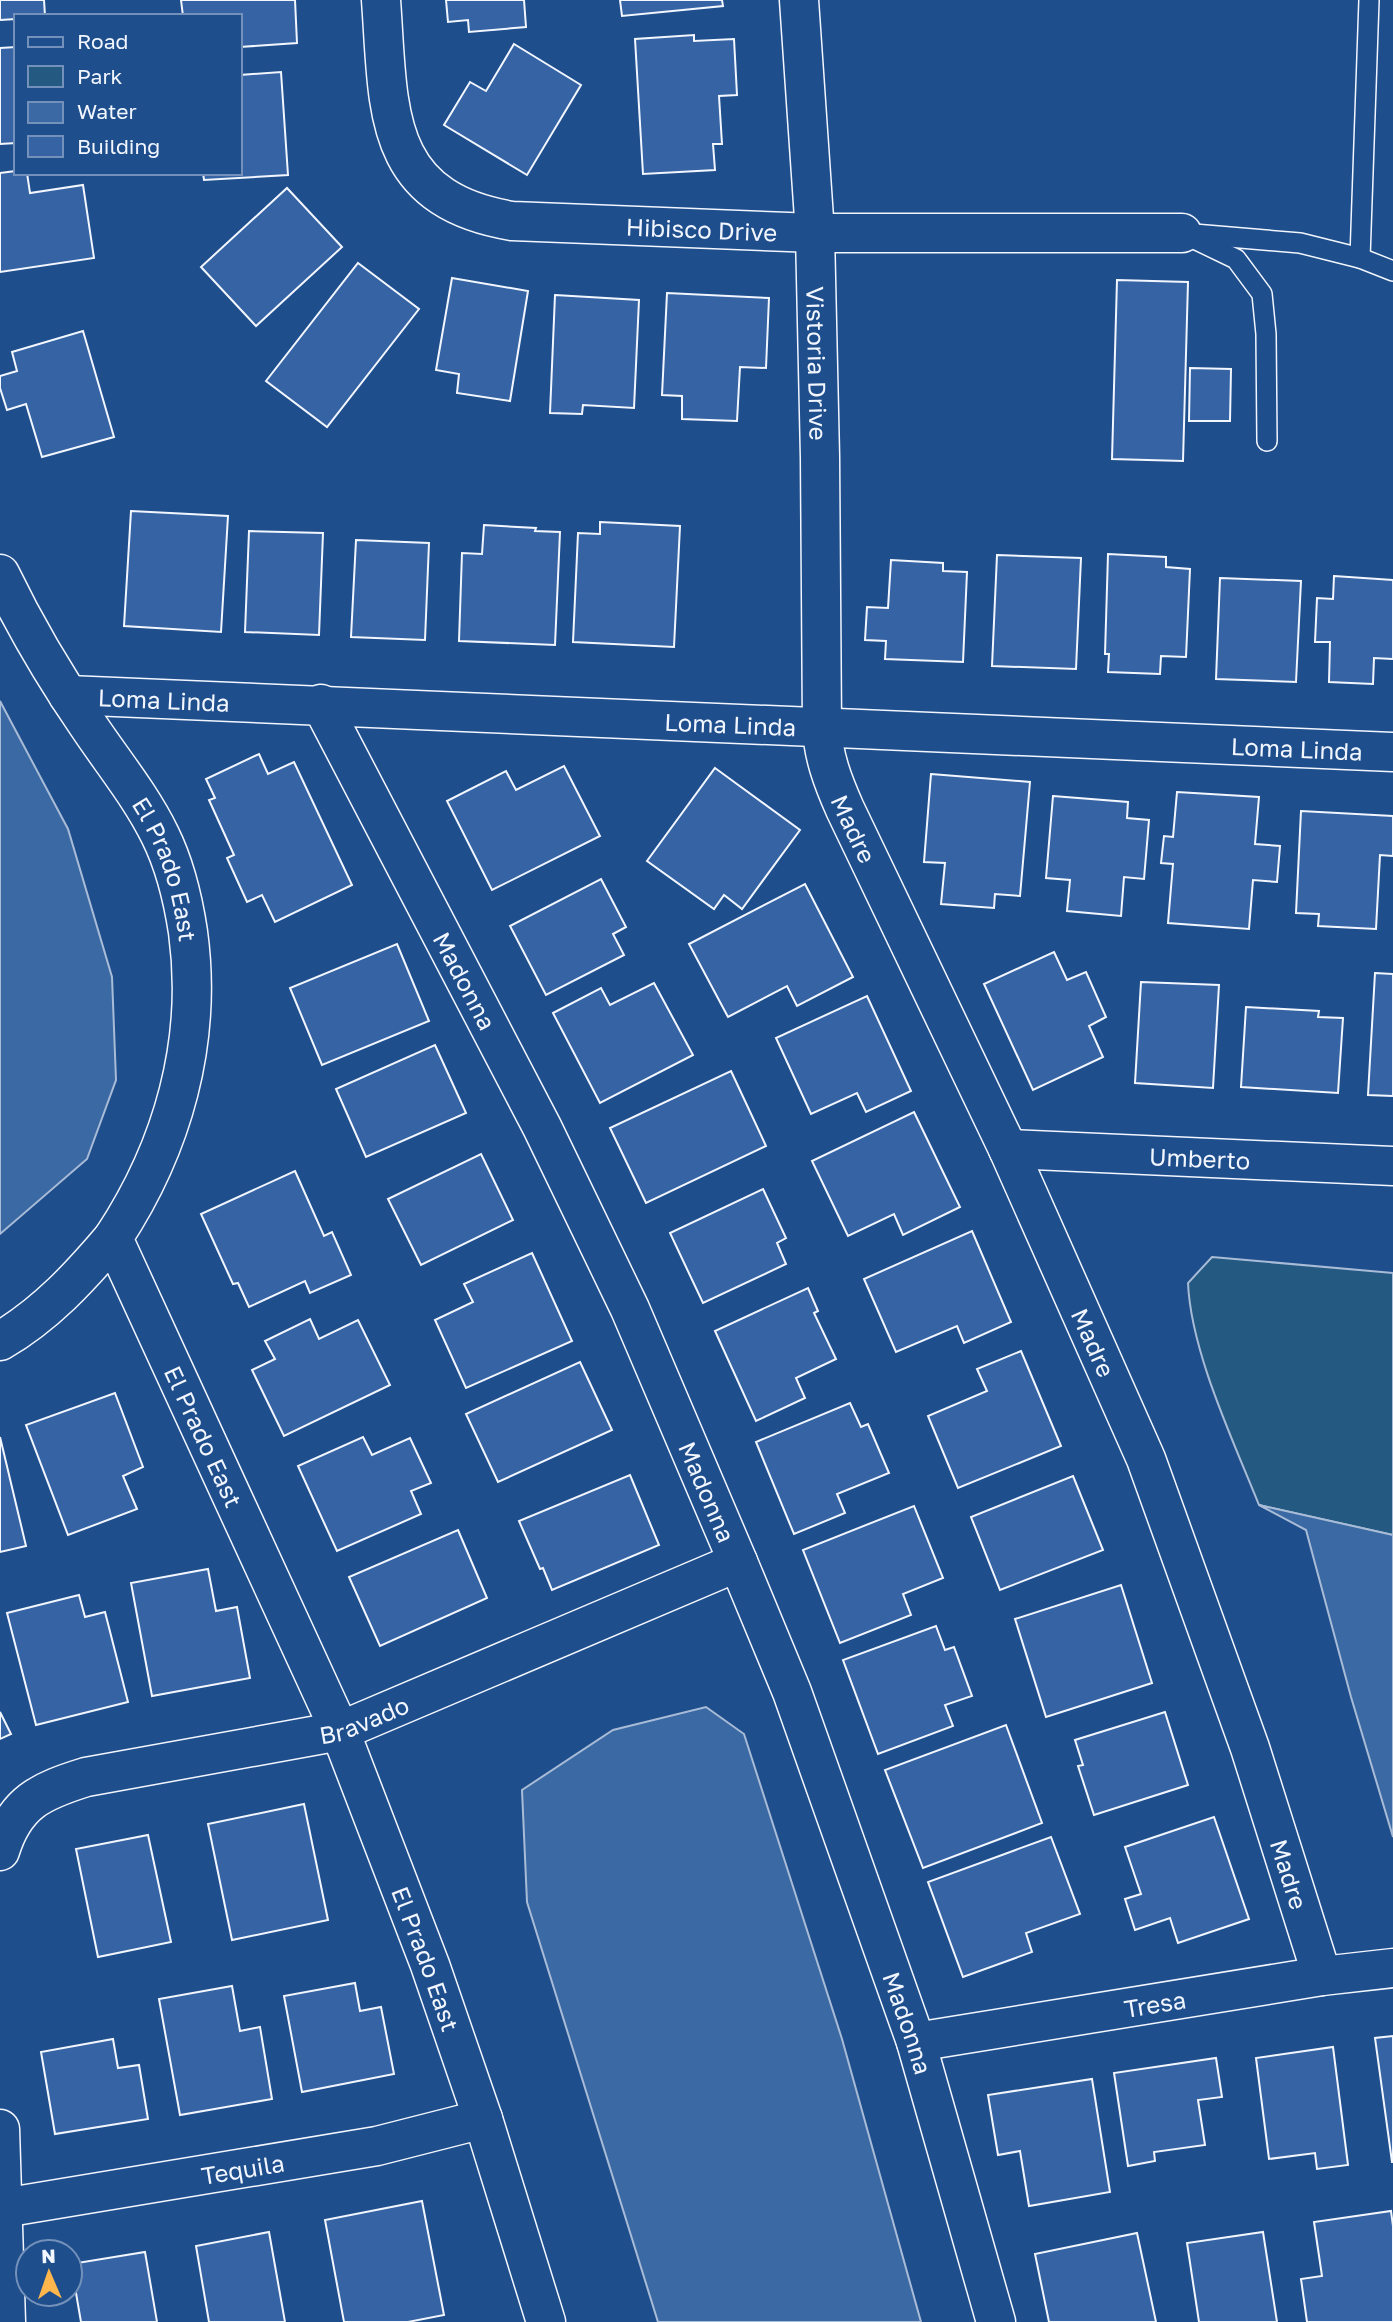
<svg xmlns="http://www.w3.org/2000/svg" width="1393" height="2322" font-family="'Golos Text',sans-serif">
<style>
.green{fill:#245a82;stroke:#a8bbd7;stroke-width:2}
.water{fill:#3b69a3;stroke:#a8bbd7;stroke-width:2}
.building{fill:#3563a3;stroke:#f2f6ff;stroke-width:2}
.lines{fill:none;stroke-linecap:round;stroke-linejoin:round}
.service-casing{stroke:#f2f6ff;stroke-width:22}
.minor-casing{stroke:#f2f6ff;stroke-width:41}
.service{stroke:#1f4e8c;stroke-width:19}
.minor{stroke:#1f4e8c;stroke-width:38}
.labels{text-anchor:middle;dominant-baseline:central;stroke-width:5;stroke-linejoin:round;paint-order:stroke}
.street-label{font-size:24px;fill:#f2f6ff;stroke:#1f4e8c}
</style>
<rect width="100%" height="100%" fill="#1f4e8c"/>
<path class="green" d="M1212,1257L1393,1273V1535L1259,1505C1233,1440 1191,1352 1188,1283Z"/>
<g class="water">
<polygon points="0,701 68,829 112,977 116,1080 87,1159 0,1234"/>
<polygon points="1259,1505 1393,1535 1393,1837 1351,1697 1306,1530"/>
<polygon points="706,1707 744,1734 842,2039 921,2322 658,2322 527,1902 522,1790 613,1730"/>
</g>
<g class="building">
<polygon points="0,0 44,0 45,16 16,16 16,19 0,20"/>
<polygon points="181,0 295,0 297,43 240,47 240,16 183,16"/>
<polygon points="446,0 524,0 526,27 469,32 468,20 448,22"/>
<polygon points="620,0 722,0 723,6 622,16"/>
<polygon points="694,35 694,41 734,39 737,95 719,96 722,144 713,144 715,170 643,174 635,39"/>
<polygon points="514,44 581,85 527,175 444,125 470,82 486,91"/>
<polygon points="16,47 16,143 0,144 0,48"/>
<polygon points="281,72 288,175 204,180 203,173 240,173 240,75"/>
<polygon points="16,171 16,173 27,173 30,193 83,185 94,258 0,272 0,173"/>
<polygon points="287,188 342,247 256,326 201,267"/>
<polygon points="358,263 419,309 327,427 266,381"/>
<polygon points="452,278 528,291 510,401 457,393 459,374 436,370"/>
<polygon points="1117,280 1188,282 1183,461 1112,459"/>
<polygon points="667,293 769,298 766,368 740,367 737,421 682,419 682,396 662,395"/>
<polygon points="555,295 639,300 634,408 583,405 582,414 550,413"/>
<polygon points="83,331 114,437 42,457 26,404 7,410 0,388 0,376 17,371 12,352"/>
<polygon points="1190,368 1231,369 1230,421 1189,421"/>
<polygon points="131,511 228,516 221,632 124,626"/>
<polygon points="600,522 680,526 674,647 573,642 578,533 600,534"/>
<polygon points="484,525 536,528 535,531 560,532 555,645 459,641 462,553 482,554"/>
<polygon points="249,531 323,533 319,635 245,632"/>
<polygon points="356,540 429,543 425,640 351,637"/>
<polygon points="1108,554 1166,557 1166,567 1190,569 1186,657 1161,656 1160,674 1108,672 1109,654 1105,654"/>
<polygon points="997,555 1081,558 1076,669 992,666"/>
<polygon points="891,560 943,563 943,571 967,572 963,662 885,659 886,641 865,640 867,607 888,608"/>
<polygon points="1334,576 1393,580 1393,659 1374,658 1373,684 1329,682 1330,642 1315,642 1317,598 1333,599"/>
<polygon points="1220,578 1301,581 1296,682 1216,679"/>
<polygon points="259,754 268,774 294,762 352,885 275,922 262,895 247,902 227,858 234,855 209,800 215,798 206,779"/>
<polygon points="564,766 600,836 492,890 447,801 506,771 516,790"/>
<polygon points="715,768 800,830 742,909 724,895 714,909 647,861"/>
<polygon points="931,774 1030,782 1020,896 995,894 994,908 941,904 945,863 924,862"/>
<polygon points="1177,792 1259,797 1255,844 1280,846 1277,882 1253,880 1249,929 1168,923 1173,864 1161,863 1164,836 1173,837"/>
<polygon points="1053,796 1128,802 1127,818 1149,820 1144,879 1124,877 1121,916 1067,911 1070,880 1046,878"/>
<polygon points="1301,811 1393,816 1393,856 1380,855 1376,929 1318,926 1319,914 1296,913"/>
<polygon points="601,879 626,927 613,934 624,955 546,995 510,926"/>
<polygon points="805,884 853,977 797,1006 787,986 728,1017 689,944"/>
<polygon points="397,944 429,1021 322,1065 290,988"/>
<polygon points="1054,952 1067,980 1086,972 1106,1017 1089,1026 1103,1057 1033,1090 984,984"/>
<polygon points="1375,973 1393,974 1393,1096 1368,1095"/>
<polygon points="1141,982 1219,985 1213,1088 1135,1083"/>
<polygon points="654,983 693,1055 600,1103 553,1013 601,988 610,1005"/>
<polygon points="867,996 911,1091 866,1112 857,1093 811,1114 776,1038"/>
<polygon points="1246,1007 1319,1011 1318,1017 1343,1018 1338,1093 1241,1087"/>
<polygon points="435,1045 466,1113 366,1157 336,1089"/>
<polygon points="731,1071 766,1146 646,1203 610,1128"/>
<polygon points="914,1112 960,1207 903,1235 894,1214 848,1236 812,1161"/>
<polygon points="481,1154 513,1220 421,1265 388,1199"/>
<polygon points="295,1171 324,1236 332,1232 351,1275 310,1293 305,1281 249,1307 238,1283 233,1284 201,1214"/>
<polygon points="763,1189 786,1238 777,1243 786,1264 703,1303 670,1233"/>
<polygon points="972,1231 1011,1322 964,1343 957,1326 896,1352 864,1279"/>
<polygon points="532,1253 572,1341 466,1388 435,1320 473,1302 464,1284"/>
<polygon points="808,1288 818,1311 814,1313 836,1359 796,1378 805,1398 756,1421 715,1331"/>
<polygon points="310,1319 319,1339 358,1320 390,1385 284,1436 252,1370 275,1359 265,1341"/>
<polygon points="1021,1351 1061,1446 958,1488 928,1416 987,1391 977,1369"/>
<polygon points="580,1362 612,1430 498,1482 466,1414"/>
<polygon points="115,1393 143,1467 123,1476 137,1509 68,1535 26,1425"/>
<polygon points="850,1403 861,1427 868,1424 889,1473 837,1494 845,1513 794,1534 756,1442"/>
<polygon points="0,1437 26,1546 0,1552"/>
<polygon points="363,1437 372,1455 410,1438 431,1483 411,1491 421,1514 337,1551 298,1466"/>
<polygon points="630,1475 659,1545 552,1590 543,1568 540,1569 519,1521"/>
<polygon points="1073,1476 1103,1550 1000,1590 971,1517"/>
<polygon points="914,1506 943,1578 903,1594 911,1615 840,1643 803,1550"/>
<polygon points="458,1530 487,1598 380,1646 349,1577"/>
<polygon points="208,1569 216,1611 237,1607 250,1678 152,1696 131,1583"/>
<polygon points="1121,1585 1152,1683 1046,1717 1015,1619"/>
<polygon points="79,1595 85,1617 105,1612 128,1702 36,1725 7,1613"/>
<polygon points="936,1626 945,1650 954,1647 972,1696 945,1705 953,1726 878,1754 843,1660"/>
<polygon points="0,1712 11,1734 0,1739"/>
<polygon points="1165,1712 1188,1785 1094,1815 1078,1766 1083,1765 1075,1740"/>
<polygon points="1006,1725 1042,1823 923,1868 885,1770"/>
<polygon points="304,1804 328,1920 232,1940 208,1824"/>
<polygon points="1214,1817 1249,1919 1178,1943 1170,1918 1135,1930 1125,1899 1141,1894 1125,1847"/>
<polygon points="148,1835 171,1942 98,1957 76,1849"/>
<polygon points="1051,1837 1080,1914 1026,1933 1032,1952 963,1977 928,1882"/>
<polygon points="355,1983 360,2011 381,2007 394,2074 302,2092 284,1996"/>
<polygon points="232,1986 240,2031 260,2027 272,2099 180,2115 159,1999"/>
<polygon points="1393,2036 1393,2162 1392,2162 1375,2038"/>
<polygon points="113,2039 118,2068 139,2065 148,2119 55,2134 41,2052"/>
<polygon points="1333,2047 1348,2165 1317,2169 1315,2153 1269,2159 1256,2058"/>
<polygon points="1216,2058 1222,2097 1198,2100 1205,2145 1154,2152 1155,2161 1128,2166 1114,2073"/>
<polygon points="1092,2079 1110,2192 1029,2206 1020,2151 998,2155 988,2095"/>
<polygon points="422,2201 444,2315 408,2322 344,2322 325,2220"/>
<polygon points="1391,2211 1393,2226 1393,2322 1307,2322 1301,2279 1322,2276 1314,2222"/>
<polygon points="269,2232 285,2322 209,2322 196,2246"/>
<polygon points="1263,2232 1277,2322 1199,2322 1187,2243"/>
<polygon points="1137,2233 1156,2322 1049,2322 1035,2254"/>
<polygon points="145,2252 157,2322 81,2322 71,2264"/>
</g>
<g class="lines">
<g class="service-casing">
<g id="service">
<polyline points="1182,233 1236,259 1262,294 1266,334 1267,441"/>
<polyline points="1194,234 1300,243 1360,258 1393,271"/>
<polyline points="1360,258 1369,0"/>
</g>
</g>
<g class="minor-casing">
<g id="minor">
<path id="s1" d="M381,0C389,108 380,199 512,221L815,233H1182"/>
<path id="s2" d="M799,0L815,233L820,457L822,727C823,756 833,782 845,809L1008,1149L1146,1459L1250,1748L1322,1976"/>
<path id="s3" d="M0,574C25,626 55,677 88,725C112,761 141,796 160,835C175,865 183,899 188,932C203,1041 173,1147 113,1238L340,1731L430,1965L483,2119L546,2322"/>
<path id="s4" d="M68,695L1393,752"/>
<path id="s5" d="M321,704L542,1127L630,1309L738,1562L792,1692L916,2042L996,2322"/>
<path id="s6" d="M1008,1149L1393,1166"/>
<path d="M0,1341C45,1315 80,1277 113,1238"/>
<path id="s7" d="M0,1851C15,1802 41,1791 86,1777L340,1731L738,1562"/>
<path id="s8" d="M916,2042L1322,1976L1393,1968"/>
<polyline points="0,2129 6,2322"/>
<path id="s9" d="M3,2208L377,2146L483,2119"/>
</g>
</g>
<use href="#service" class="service"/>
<use href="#minor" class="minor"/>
</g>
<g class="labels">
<g class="street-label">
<text stroke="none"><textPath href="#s1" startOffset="478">Hibisco Drive</textPath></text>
<text stroke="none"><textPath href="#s2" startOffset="364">Vistoria Drive</textPath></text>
<text stroke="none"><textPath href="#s4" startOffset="96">Loma Linda</textPath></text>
<text stroke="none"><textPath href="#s4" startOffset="663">Loma Linda</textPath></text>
<text stroke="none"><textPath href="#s4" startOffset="1230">Loma Linda</textPath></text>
<text stroke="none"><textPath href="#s2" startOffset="835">Madre</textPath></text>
<text stroke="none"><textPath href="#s3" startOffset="341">El Prado East</textPath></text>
<text stroke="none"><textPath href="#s5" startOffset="312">Madonna</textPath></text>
<text stroke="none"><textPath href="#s6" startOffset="192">Umberto</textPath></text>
<text stroke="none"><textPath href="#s2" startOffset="1402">Madre</textPath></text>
<text stroke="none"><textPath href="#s3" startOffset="948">El Prado East</textPath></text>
<text stroke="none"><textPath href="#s5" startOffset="878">Madonna</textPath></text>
<text stroke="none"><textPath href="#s7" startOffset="404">Bravado</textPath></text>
<text stroke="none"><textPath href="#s2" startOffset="1969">Madre</textPath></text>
<text stroke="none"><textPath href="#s3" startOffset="1516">El Prado East</textPath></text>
<text stroke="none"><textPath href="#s8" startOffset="242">Tresa</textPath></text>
<text stroke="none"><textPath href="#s5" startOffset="1446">Madonna</textPath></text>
<text stroke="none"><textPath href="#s9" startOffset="243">Tequila</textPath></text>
</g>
</g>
<rect x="14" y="14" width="228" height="161" fill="#1f4e8c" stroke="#7391ba" stroke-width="2"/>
<rect x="28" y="37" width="35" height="10" fill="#1f4e8c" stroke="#7391ba" stroke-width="2"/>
<text x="77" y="49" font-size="21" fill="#f2f6ff">Road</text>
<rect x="28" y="66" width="35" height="21" fill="#245a82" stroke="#7391ba" stroke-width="2"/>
<text x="77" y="84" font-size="21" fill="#f2f6ff">Park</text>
<rect x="28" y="102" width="35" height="21" fill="#3b69a3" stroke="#7391ba" stroke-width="2"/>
<text x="77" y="119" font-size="21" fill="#f2f6ff">Water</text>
<rect x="28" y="136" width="35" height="21" fill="#3563a3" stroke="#7391ba" stroke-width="2"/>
<text x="77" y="154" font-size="21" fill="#f2f6ff">Building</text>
<g transform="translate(49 2273) rotate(358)"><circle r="33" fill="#1f4e8c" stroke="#7391ba" stroke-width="2"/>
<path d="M0-5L12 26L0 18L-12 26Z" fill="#ffb74d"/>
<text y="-10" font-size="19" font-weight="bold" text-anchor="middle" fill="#f2f6ff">N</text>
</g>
</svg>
